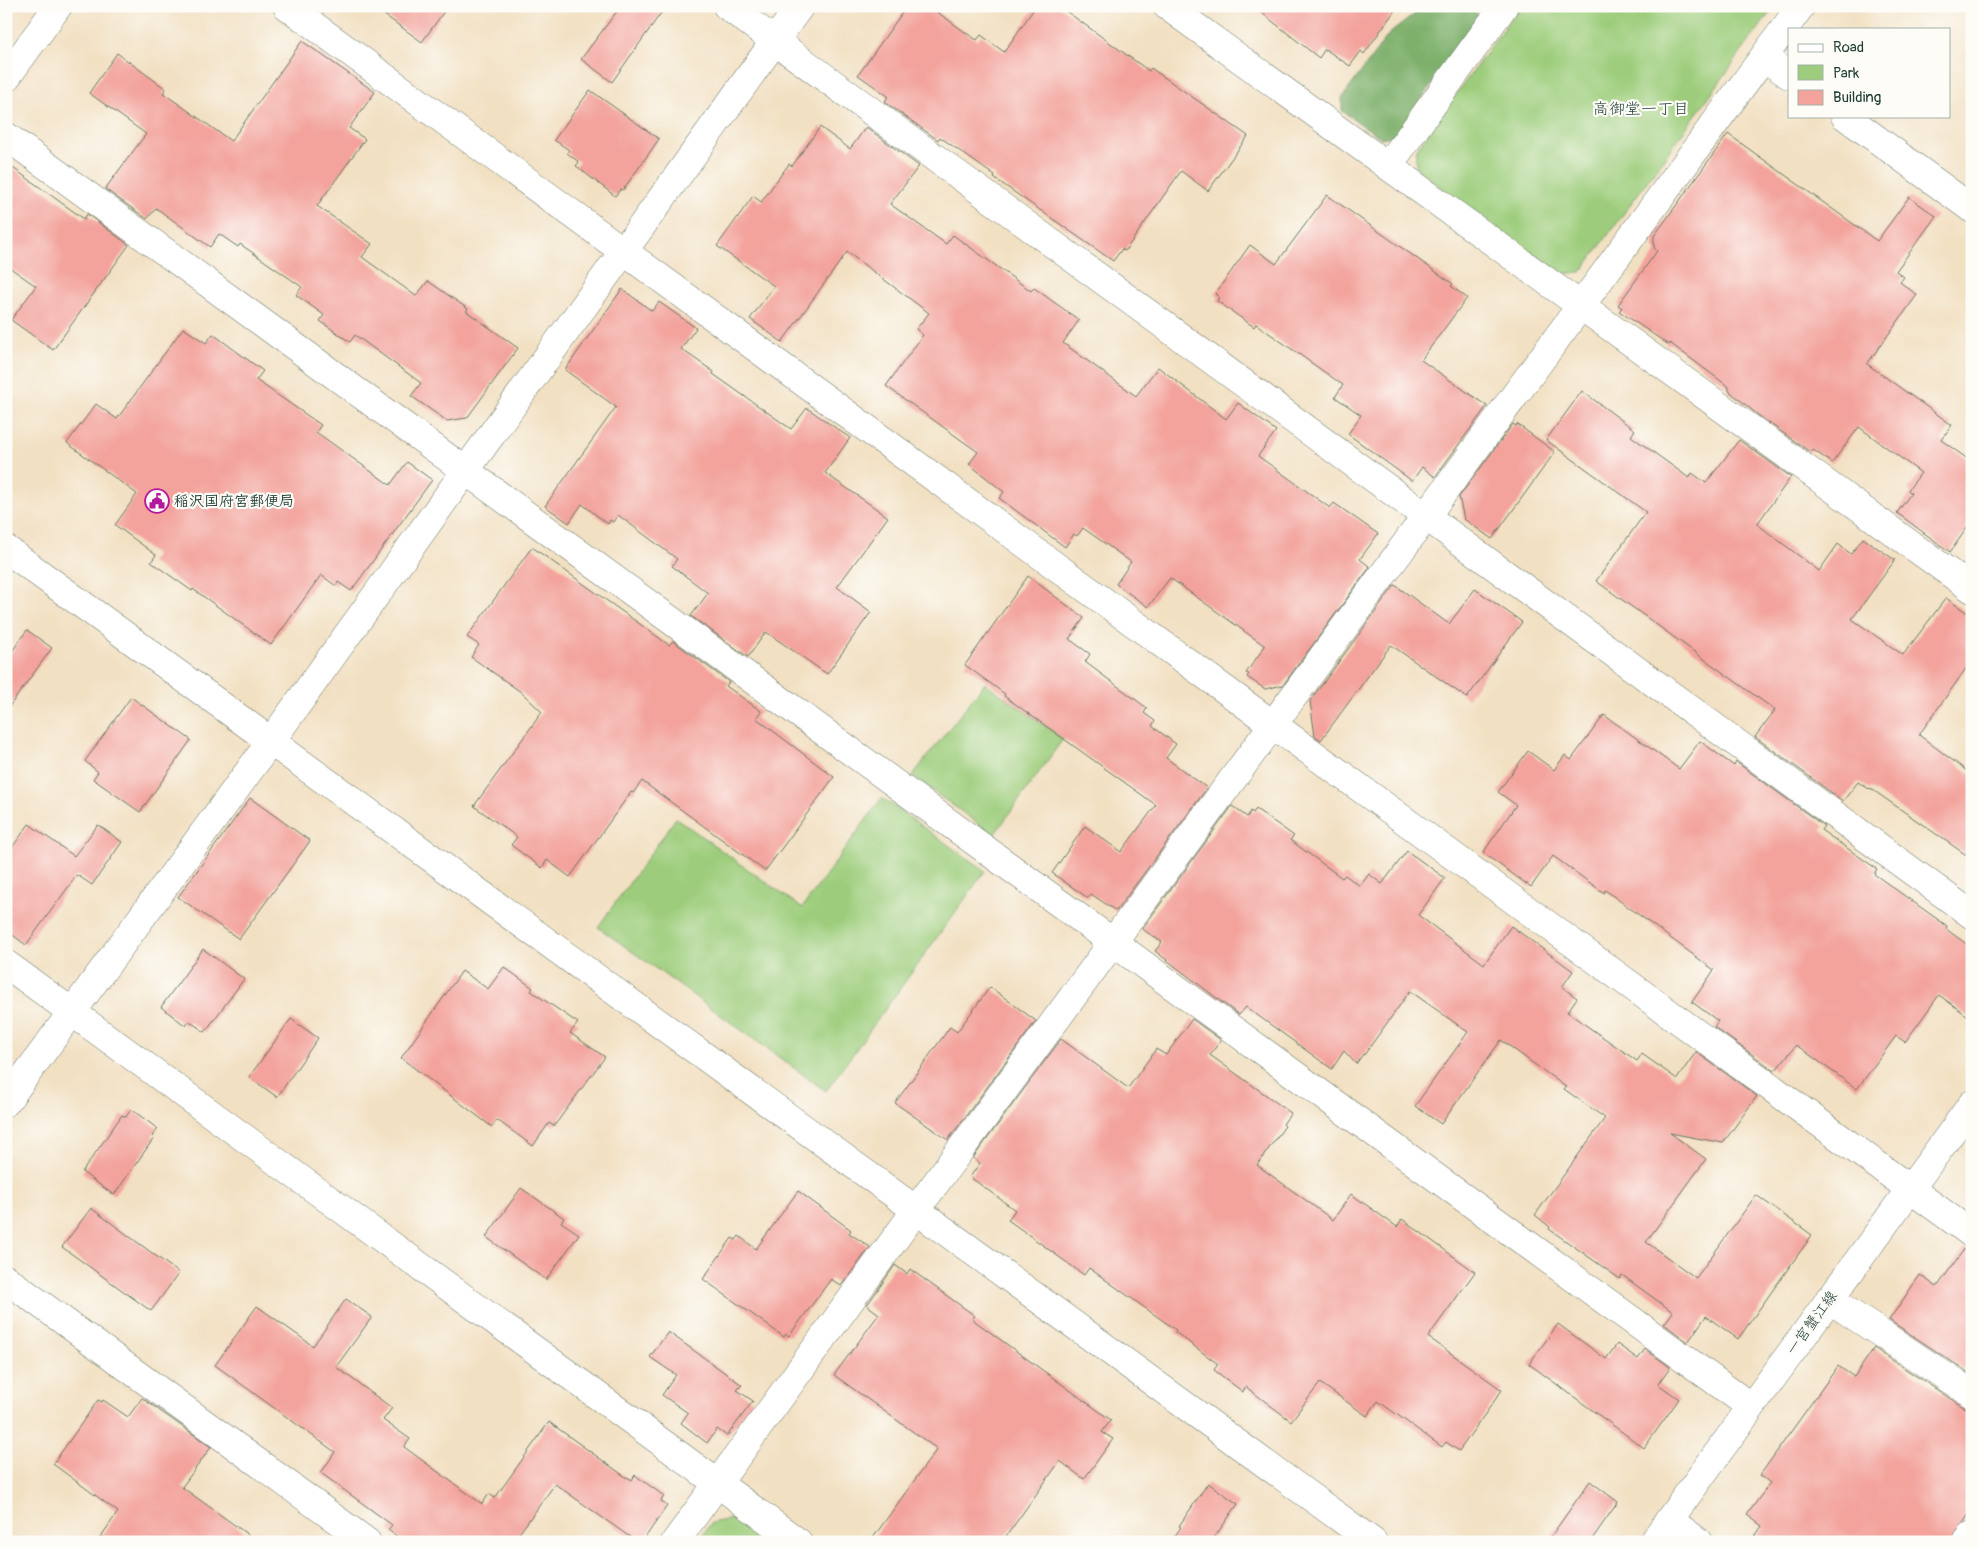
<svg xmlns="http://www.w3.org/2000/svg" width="1978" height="1548" font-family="Pangolin,'Klee One',sans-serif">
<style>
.green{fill:#9dcd7c;stroke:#5e8558}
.forest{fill:#7eb06c;stroke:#4e7650}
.building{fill:#f3a39c}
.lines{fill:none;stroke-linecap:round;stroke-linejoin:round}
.minor-casing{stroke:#697666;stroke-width:29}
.major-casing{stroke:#697666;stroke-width:29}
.minor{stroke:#fff;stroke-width:28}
.major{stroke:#fff;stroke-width:28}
.labels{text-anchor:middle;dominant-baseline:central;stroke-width:4.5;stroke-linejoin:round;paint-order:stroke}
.poi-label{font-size:15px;font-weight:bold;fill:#1f3d34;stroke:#fdfcf7;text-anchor:start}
.street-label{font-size:15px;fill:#1f3d34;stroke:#fdfcf7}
.neighbourhood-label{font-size:16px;fill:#1f3d34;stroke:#fdfcf7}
</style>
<rect width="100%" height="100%" fill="#fdfcf7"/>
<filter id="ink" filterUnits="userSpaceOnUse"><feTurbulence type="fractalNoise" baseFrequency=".02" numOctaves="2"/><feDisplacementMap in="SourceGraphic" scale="10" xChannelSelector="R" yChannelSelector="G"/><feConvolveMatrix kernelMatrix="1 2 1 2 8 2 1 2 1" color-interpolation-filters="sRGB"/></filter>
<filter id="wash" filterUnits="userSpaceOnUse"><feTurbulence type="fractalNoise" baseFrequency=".0096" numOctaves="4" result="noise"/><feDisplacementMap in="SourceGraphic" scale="20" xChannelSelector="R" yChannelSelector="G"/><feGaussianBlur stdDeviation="1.12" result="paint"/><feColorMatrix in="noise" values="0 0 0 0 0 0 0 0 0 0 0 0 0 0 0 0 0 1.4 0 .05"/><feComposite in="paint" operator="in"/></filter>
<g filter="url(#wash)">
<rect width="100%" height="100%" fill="#f2e0c2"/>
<g class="green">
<polygon points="1520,6 1775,6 1581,272 1561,274 1416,169 1416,150"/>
<polygon points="985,683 1063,739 994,835 912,776"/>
<polygon points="882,798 985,871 826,1091 598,927 676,818 802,908"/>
<polygon points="731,1519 762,1542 698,1542 711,1523"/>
</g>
<polygon class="forest" points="1425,6 1469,6 1479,16 1397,135 1381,138 1342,111 1342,98 1389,34"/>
<g id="blocks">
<g class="building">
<polygon points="372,6 448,6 422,42"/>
<polygon points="621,6 666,6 612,82 581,59"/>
<polygon points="907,6 929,6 972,37 977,40 981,35 1004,52 1036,6 1059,6 1149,71 1151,68 1248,136 1208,191 1181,171 1125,251 1122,249 1113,261 994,178 995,176 940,137 938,140 885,102 888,96 858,75"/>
<polygon points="1253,6 1398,6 1364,54 1361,51 1350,66 1325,49 1319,58"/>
<polygon points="302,41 375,92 349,128 365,139 317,206 372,244 362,257 416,296 428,281 468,309 466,311 518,348 467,418 447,421 411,396 421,383 355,335 350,342 320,321 324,315 296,295 302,287 240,244 238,247 219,234 210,247 156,208 147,219 105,189 146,134 89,93 117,53 166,89 163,93 231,141"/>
<polygon points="590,90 659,139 623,190 621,189 615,196 576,166 579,162 567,153 569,150 554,140"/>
<polygon points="820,127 850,149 866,127 919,166 890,204 946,244 953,235 1031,291 1034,288 1079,320 1063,343 1136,396 1158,367 1226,419 1238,403 1276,431 1258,456 1330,508 1334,503 1378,534 1360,559 1370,567 1283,685 1265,689 1247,677 1249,674 1246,673 1265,646 1170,578 1148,607 1116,584 1131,562 1083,528 1077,536 1074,534 1065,547 999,498 1004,492 969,464 978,452 886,386 923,335 916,329 929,313 847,252 782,342 750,319 774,286 717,246 753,196 761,202 789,164 792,166"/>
<polygon points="1728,134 1877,241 1909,197 1936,216 1896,271 1904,277 1900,282 1917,295 1867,364 1952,425 1941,440 1972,462 1972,521 1950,552 1897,513 1911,493 1908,490 1921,473 1859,427 1832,463 1812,449 1810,452 1758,415 1729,391 1729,387 1670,343 1669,345 1619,311 1622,308 1618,305 1657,251 1654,248 1654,236"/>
<polygon points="6,163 84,219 87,214 129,245 53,350 11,320 36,286 6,265"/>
<polygon points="1327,195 1453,284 1451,286 1467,298 1421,360 1487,406 1435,477 1422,467 1412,481 1348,434 1361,415 1335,397 1343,385 1256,324 1254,327 1217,301 1219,297 1215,294 1250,245 1276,264"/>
<polygon points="622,289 652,311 659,302 696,328 681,349 714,372 713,374 791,429 807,408 850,438 825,473 888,517 837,587 871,612 827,674 766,632 748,657 691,616 708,593 672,566 677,559 618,515 613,522 610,520 608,524 582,504 569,523 545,506 616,407 565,370"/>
<polygon points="183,328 206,343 213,334 263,371 256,380 321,425 316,432 390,485 407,462 432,480 351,591 338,582 336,586 321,575 271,645 193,589 192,591 151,562 156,555 115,525 137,494 67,443 96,404 117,419"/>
<polygon points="1582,391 1635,430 1631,436 1689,478 1692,473 1706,483 1739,440 1791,477 1757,524 1819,571 1838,544 1851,554 1863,538 1895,560 1852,619 1903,655 1946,598 1972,616 1972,660 1919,735 1972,775 1972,859 1870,788 1869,789 1858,782 1843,801 1755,737 1775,710 1596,581 1646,512 1546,440"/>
<polygon points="1513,424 1516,426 1517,424 1555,452 1492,539 1464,519 1459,497"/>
<polygon points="532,547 669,645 673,641 729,682 726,686 761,711 756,718 834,777 765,871 642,781 633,793 631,792 570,877 547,860 542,868 511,845 517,837 474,806 542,712 521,692 471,657 479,645 467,637"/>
<polygon points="1028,576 1084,618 1069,639 1090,654 1085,662 1147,708 1144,713 1155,721 1152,726 1176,744 1166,758 1207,788 1116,911 1091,894 1088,898 1052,873 1085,826 1121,852 1156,805 1004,696 1005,694 965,665"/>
<polygon points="1395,585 1449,624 1475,589 1522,622 1467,698 1391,645 1321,740 1315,736 1310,701"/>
<polygon points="27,630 52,648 6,711 6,660"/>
<polygon points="131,697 191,740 140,812 93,779 98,772 85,761"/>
<polygon points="1604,715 1679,769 1700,741 1734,766 1736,762 1824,826 1821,830 1877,869 1874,874 1947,926 1946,929 1972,948 1972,1019 1939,995 1905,1042 1896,1036 1857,1089 1796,1045 1775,1071 1714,1027 1718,1021 1692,1002 1714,970 1605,890 1604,893 1553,856 1531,887 1483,853 1516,805 1498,792 1528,751 1554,770 1565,755 1571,760"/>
<polygon points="250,798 310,841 239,939 178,897"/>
<polygon points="1232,806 1247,817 1251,811 1253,813 1256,809 1294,836 1290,840 1342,878 1345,875 1360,886 1369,874 1382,884 1407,851 1445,878 1418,915 1484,964 1511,926 1573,971 1562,987 1577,998 1567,1012 1637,1061 1642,1054 1677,1079 1696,1052 1757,1096 1723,1143 1670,1133 1706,1159 1646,1242 1696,1278 1756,1195 1812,1235 1738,1339 1706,1316 1688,1342 1664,1324 1673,1312 1622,1275 1620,1279 1549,1229 1550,1227 1535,1215 1605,1118 1564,1089 1566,1087 1501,1040 1441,1124 1415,1106 1468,1032 1410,991 1364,1055 1363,1054 1356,1064 1344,1051 1332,1069 1246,1007 1239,1015 1155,951 1162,942 1142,929"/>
<polygon points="29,824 74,856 98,825 122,842 92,885 77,875 26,945 6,930 6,856"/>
<polygon points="203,949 244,979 205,1032 189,1021 186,1026 161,1007"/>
<polygon points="504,967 533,988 531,991 578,1023 570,1033 605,1057 554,1126 549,1123 533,1146 497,1120 492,1127 401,1058 462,971 488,989"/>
<polygon points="990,987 1036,1021 948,1140 895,1103 950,1027 957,1032"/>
<polygon points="291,1019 318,1038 277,1097 249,1077"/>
<polygon points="1192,1019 1221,1040 1210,1055 1291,1113 1283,1124 1285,1126 1257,1165 1333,1220 1351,1194 1397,1227 1402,1219 1475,1272 1428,1337 1502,1390 1459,1451 1446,1442 1442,1447 1378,1401 1367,1416 1320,1383 1291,1421 1246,1387 1243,1392 1214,1370 1218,1364 1175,1332 1176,1330 1089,1268 1084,1275 1008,1220 1015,1210 970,1177 980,1163 973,1158 1061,1039 1128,1088 1156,1049 1166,1055"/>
<polygon points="131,1109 158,1129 152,1136 154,1138 114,1195 82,1172 122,1115 126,1117"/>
<polygon points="521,1188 564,1218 561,1222 579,1234 546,1280 486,1237"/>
<polygon points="798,1191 851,1230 849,1233 870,1247 841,1286 831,1279 789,1336 786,1334 784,1337 703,1279 732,1238 736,1240 739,1236 756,1249"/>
<polygon points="91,1208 179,1273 151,1311 62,1247"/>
<polygon points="1965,1248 1972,1249 1972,1375 1889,1320 1920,1275 1937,1287"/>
<polygon points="895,1265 907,1274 910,1269 975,1316 972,1319 1111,1420 1102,1432 1113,1439 1084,1479 1060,1461 1002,1542 870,1542 937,1449 834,1375 879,1314 867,1305"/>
<polygon points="346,1299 372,1317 336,1367 392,1408 383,1420 410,1439 404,1447 482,1504 489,1494 495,1498 549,1422 627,1478 627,1477 632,1480 635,1475 664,1496 661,1501 667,1506 642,1542 637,1542 555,1484 513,1542 405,1542 388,1530 392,1525 321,1473 335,1452 215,1365 257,1306 313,1346"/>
<polygon points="1558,1324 1606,1359 1617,1344 1638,1359 1645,1349 1670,1367 1658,1384 1679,1399 1644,1448 1529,1364"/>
<polygon points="668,1332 742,1385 737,1390 753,1401 727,1436 717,1429 707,1443 681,1423 688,1413 662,1395 676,1375 650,1357"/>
<polygon points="1874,1348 1963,1407 1972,1410 1972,1510 1950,1542 1751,1542 1762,1526 1747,1515 1770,1483 1760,1475 1838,1366 1854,1377"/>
<polygon points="142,1398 211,1447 182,1487 258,1542 97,1542 118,1512 53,1464 98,1400 102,1402 103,1400 128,1417"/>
<polygon points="1590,1481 1618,1502 1590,1542 1547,1542"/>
<polygon points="1208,1483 1238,1504 1211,1542 1171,1542 1181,1527 1179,1526"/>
</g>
</g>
</g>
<g filter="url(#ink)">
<use href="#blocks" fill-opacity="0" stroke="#697666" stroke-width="1"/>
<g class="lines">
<g class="minor-casing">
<g id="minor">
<polyline points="287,6 1972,1234"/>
<polyline points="727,6 1972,915"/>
<polyline points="1167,6 1972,589"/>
<polyline points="1765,58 1789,75"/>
<polyline points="6,78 58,6"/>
<polyline points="1845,116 1972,209"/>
<polyline points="6,136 1751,1407"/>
<polyline points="1388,166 1504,6"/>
<polyline points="6,549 1373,1542"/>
<polyline points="6,964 798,1542"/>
<polyline points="6,1102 271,741 800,6"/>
<polyline points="6,1279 367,1542"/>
<polyline points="1829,1299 1972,1394"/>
<polyline points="1669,1520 1699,1542"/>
<polyline points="675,1542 916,1210 1801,6"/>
<polyline points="1967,1542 1972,1535"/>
</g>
</g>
<g class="major-casing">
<polyline id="major" points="1653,1542 1972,1104"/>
</g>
<use href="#minor" class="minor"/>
<use href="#major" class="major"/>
</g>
</g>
<defs>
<g id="civic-ring" transform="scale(1.25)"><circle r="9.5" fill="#fdfcf7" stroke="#b5179e" stroke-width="1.5"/><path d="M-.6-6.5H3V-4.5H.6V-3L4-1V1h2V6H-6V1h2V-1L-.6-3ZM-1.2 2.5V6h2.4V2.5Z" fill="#b5179e"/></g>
</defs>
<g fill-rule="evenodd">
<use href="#civic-ring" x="157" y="501"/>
</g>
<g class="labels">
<g class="poi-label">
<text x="174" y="501">稲沢国府宮郵便局</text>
</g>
<g class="street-label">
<text transform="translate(1812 1323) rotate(-54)">一宮蟹江線</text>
</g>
<g class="neighbourhood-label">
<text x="1641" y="109">高御堂一丁目</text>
</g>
</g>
<rect width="1978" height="1548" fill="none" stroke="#fdfcf7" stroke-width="25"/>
<rect x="1788" y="28" width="162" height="90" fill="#fdfcf7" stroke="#a4b0a9"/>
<rect x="1798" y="44" width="25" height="8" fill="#ffffff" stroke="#a4b0a9"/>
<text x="1833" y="52" font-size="15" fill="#1f3d34">Road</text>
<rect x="1798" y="65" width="25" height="15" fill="#9dcd7c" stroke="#a4b0a9"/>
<text x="1833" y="78" font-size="15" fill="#1f3d34">Park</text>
<rect x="1798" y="90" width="25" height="15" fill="#f3a39c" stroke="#a4b0a9"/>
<text x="1833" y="102" font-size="15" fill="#1f3d34">Building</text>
</svg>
